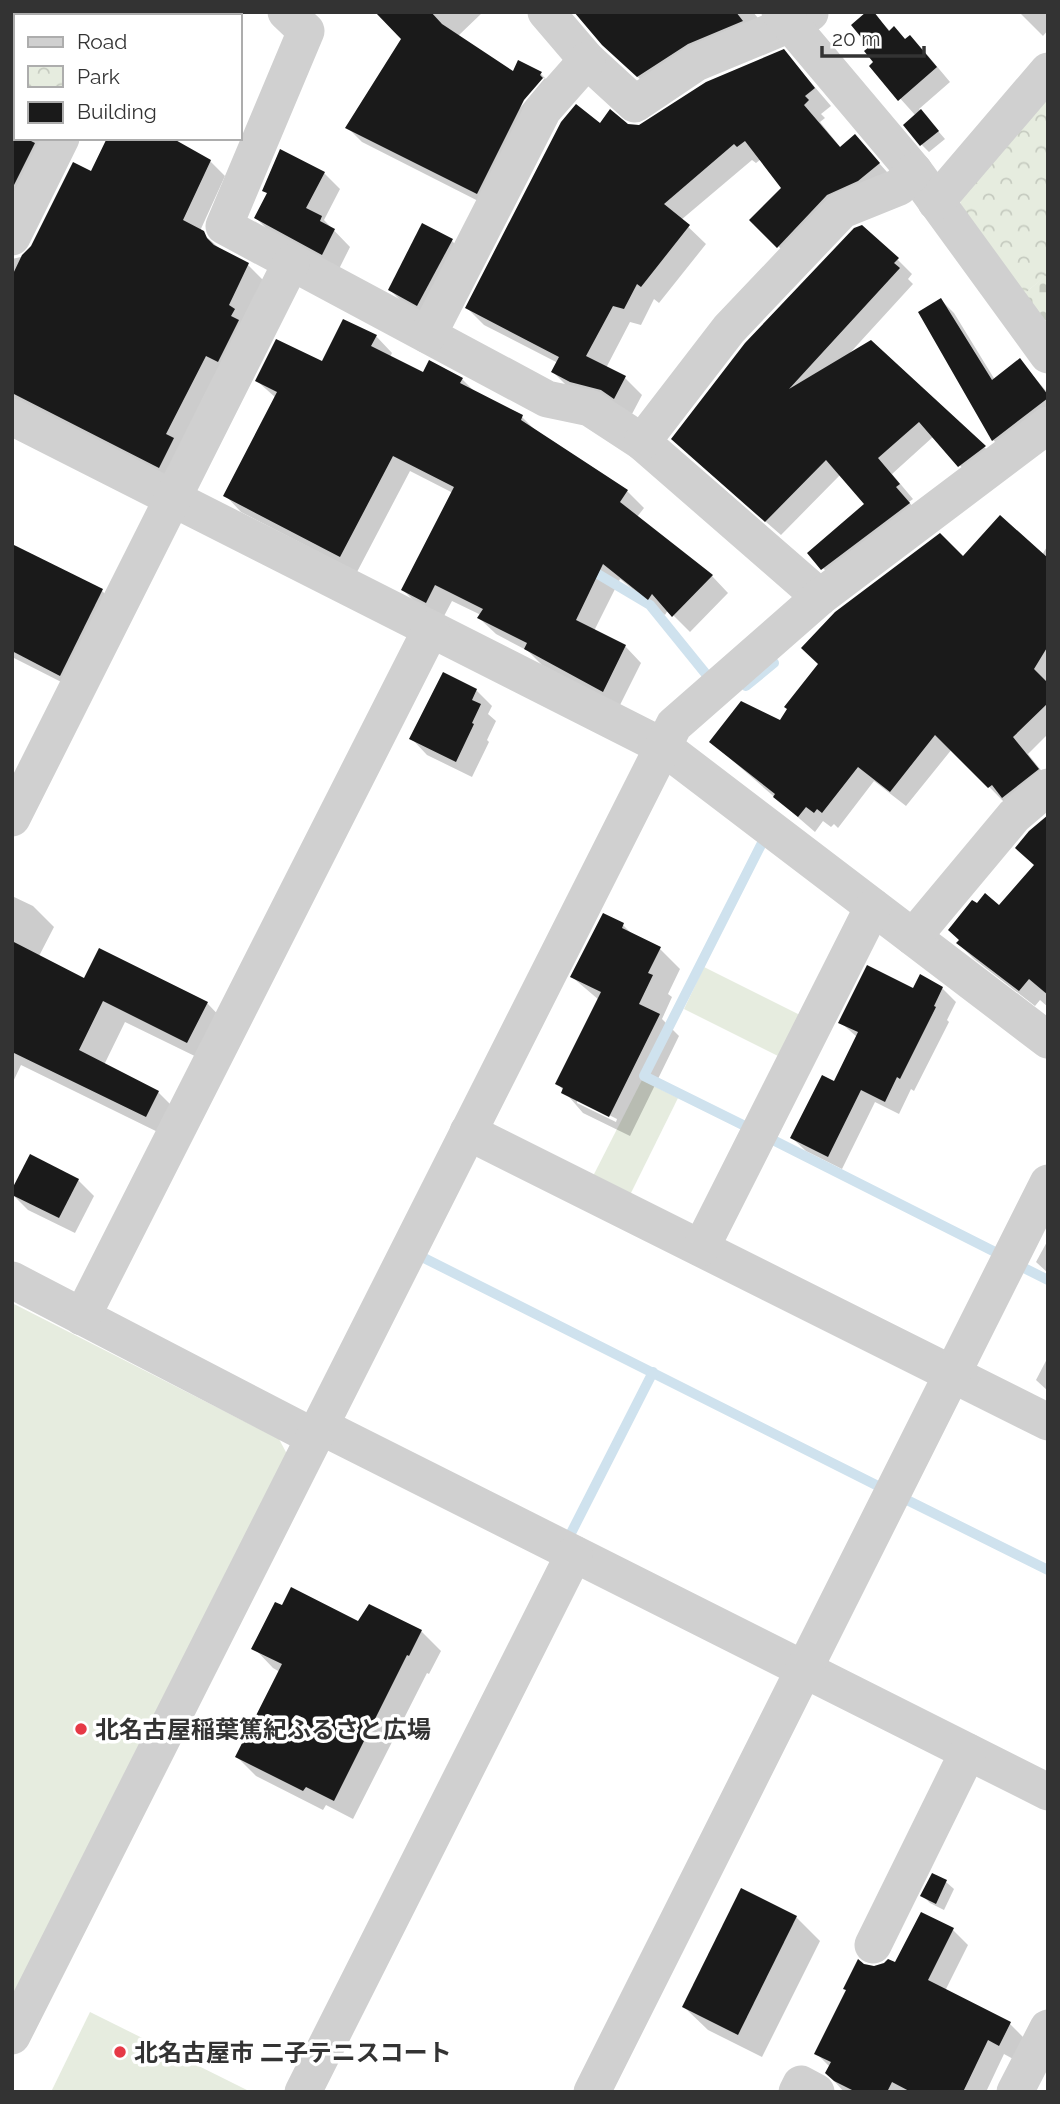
<svg xmlns="http://www.w3.org/2000/svg" width="1060" height="2104" font-family="Raleway,'Noto Sans JP',sans-serif">
<style>
.green{fill:#e6ecdf}
.cemetery{fill:url(#cemetery-stones)}
.park{fill:url(#park-crowns)}
.shadow{fill:#0003;fill-rule:evenodd}
.lines{fill:none;stroke-linecap:round;stroke-linejoin:round}
.stream{stroke:#cfe2ee;stroke-width:10}
.building{fill:#1a1a1a}
.street{stroke:#d0d0d0;stroke-width:37}
.poi-dot{fill:#e63946;stroke:#fff;stroke-width:2.5}
.labels{text-anchor:middle;dominant-baseline:central;stroke-width:7;stroke-linejoin:round;paint-order:stroke}
.poi-label{font-size:24px;font-weight:bold;fill:#333;stroke:#fff;text-anchor:start}
</style>
<defs>
<pattern id="cemetery-stones" width="16" height="16" patternUnits="userSpaceOnUse" patternTransform="scale(1.75)"><rect width="16" height="16" fill="#e6ecdf"/><path d="M2 7V4a2 2 0 0 1 4 0v3zM10 15v-3a2 2 0 0 1 4 0v3z" fill="#c6cbc0"/></pattern>
<pattern id="park-crowns" width="20" height="18" patternUnits="userSpaceOnUse" patternTransform="scale(1.75)"><rect width="20" height="18" fill="#e6ecdf"/><path d="M2 6a3 3 0 1 1 6 0M12 15a3 3 0 1 1 6 0" fill="none" stroke="#c6cbc0"/></pattern>
</defs>
<rect width="100%" height="100%" fill="#fff"/>
<g class="green">
<polygon points="704,967 804,1017 784,1059 684,1009"/>
<polygon points="642,1080 678,1098 627,1201 590,1182"/>
<polygon points="12,1303 279,1439 288,1456 12,2002"/>
<polygon points="90,2012 251,2092 51,2092"/>
</g>
<polygon class="cemetery" points="1046,275 1048,278 1048,328 1023,295"/>
<polygon class="park" points="1048,89 1048,274 1023,295 960,207 961,193"/>
<g class="shadow">
<polygon points="12,12 116,12 120,16 16,16 16,138 62,138 12,234"/>
<polygon points="154,12 228,12 226,16 152,16"/>
<path d="M378,12H483L458,36L513,73L519,63L541,74L556,89L492,208L362,142L347,127L403,39ZM541,78H545L520,108L517,106Z"/>
<polygon points="669,12 753,12 758,18 653,91 619,60"/>
<polygon points="872,12 891,32 924,51 950,82 919,109 945,139 929,152 922,145 916,116 871,66 875,63 872,47"/>
<polygon points="1019,12 1048,12 1048,30 1043,36"/>
<polygon points="784,51 831,106 821,114 825,118 820,122 841,148 855,136 895,181 795,263 752,220 783,188 761,159 756,163 752,160 681,220 706,244 659,303 654,299 641,325 630,322 606,368 625,378 642,395 632,414 570,389 553,372 558,363 484,325 467,308 600,125 639,126"/>
<polygon points="210,161 225,176 200,231 219,248 248,265 263,280 174,481 12,400 12,259 25,256 91,173"/>
<polygon points="324,173 340,189 324,220 350,247 339,269 272,234 256,218 268,194 264,190"/>
<polygon points="423,225 452,241 466,255 432,318 404,304 390,290"/>
<polygon points="897,259 912,274 908,279 913,284 849,354 984,447 999,461 973,480 934,436 892,474 913,499 909,502 923,519 837,583 823,568 866,504 841,474 781,535 688,454"/>
<polygon points="941,300 954,313 995,380 1020,361 1048,393 1048,422 1007,453 993,440"/>
<polygon points="376,336 392,353 390,357 424,374 462,379 476,393 522,417 538,433 627,491 644,508 637,517 712,576 728,593 690,632 668,610 665,615 620,579 594,631 625,646 641,663 619,707 542,665 528,651 496,634 479,618 481,615 452,601 443,618 419,606 403,590 453,493 410,471 357,572 241,512 225,495 276,398 257,381 323,364"/>
<polygon points="12,545 102,591 117,605 75,689 12,657"/>
<polygon points="1048,545 1048,734 1028,754 1048,779 1005,803 952,749 906,806 874,781 838,828 834,824 831,827 823,821 815,832 711,742 781,722 964,559 1042,555"/>
<polygon points="476,690 492,706 488,714 496,721 487,740 489,742 472,777 427,755 412,739"/>
<polygon points="1035,866 1048,882 1048,1007 1040,1000 1035,1006 974,959 958,943 999,907"/>
<polygon points="12,896 33,906 54,927 39,956 85,980 207,1003 228,1025 209,1063 125,1022 104,1065 158,1092 179,1113 168,1137 21,1065 12,1084"/>
<path d="M623,925L633,935L660,949L680,969L668,994L672,997L662,1019L679,1036L630,1136L583,1113L557,1083L599,1000L572,977ZM577,1099L617,1119L616,1122L577,1103Z"/>
<polygon points="942,988 956,1002 947,1020 949,1022 914,1091 911,1089 899,1114 875,1102 842,1169 806,1151 792,1138 835,1083 857,1037 840,1022 914,990"/>
<polygon points="78,1180 94,1196 75,1233 28,1210 12,1194"/>
<polygon points="1048,1240 1048,1273 1036,1262"/>
<polygon points="1048,1357 1048,1391 1036,1380"/>
<polygon points="370,1606 421,1631 441,1651 429,1674 427,1673 353,1819 326,1805 323,1810 256,1776 237,1757 280,1672 273,1668 254,1648 358,1624"/>
<polygon points="946,1882 954,1889 944,1910 930,1903 923,1896"/>
<polygon points="796,1917 820,1941 762,2057 708,2030 684,2007"/>
<polygon points="953,1930 968,1945 945,1991 1010,2024 1025,2039 1015,2060 1004,2054 986,2092 844,2092 827,2073 830,2067 816,2053 864,1966 874,1968 896,1965"/>
</g>
<g class="lines">
<g class="stream">
<polyline points="586,567 650,605 710,679"/>
<polyline points="746,686 774,663"/>
<polyline points="749,1128 644,1076 763,841"/>
<polyline points="767,1137 999,1254"/>
<polyline points="424,1258 880,1487"/>
<polyline points="1020,1266 1048,1280"/>
<polyline points="905,1499 1048,1570"/>
<polyline points="567,1541 653,1372"/>
</g>
</g>
<g class="building">
<polygon points="375,12 431,12 442,24 513,71 518,60 542,72 540,75 543,78 524,100 477,194 345,128 401,39"/>
<polygon points="574,12 736,12 743,21 688,44 637,77 602,45"/>
<polygon points="866,12 874,12 889,31 894,26 905,39 910,35 937,67 898,101 869,66 873,62 864,51 869,47 851,25"/>
<polygon points="784,49 815,88 805,96 809,100 804,105 840,147 855,134 880,163 858,181 827,195 777,248 749,220 781,188 745,141 737,147 734,144 664,204 690,225 641,287 637,284 624,309 613,306 586,356 626,376 614,399 601,390 570,382 551,372 559,357 465,308 561,122 576,104 600,123 610,109 628,124 639,125 706,82"/>
<polygon points="921,109 939,131 920,146 903,125"/>
<polygon points="12,132 16,134 16,138 25,138 35,143 12,189"/>
<polygon points="107,138 172,138 211,160 183,220 204,231 207,238 214,245 249,263 229,305 235,309 231,316 239,320 218,362 206,356 166,434 174,438 159,468 12,393 12,276 22,255 31,246 73,162 91,171"/>
<polygon points="280,149 325,172 306,208 322,216 320,221 335,229 322,255 254,218 267,193 262,191"/>
<polygon points="422,223 453,239 417,306 388,290"/>
<polygon points="862,225 899,258 894,263 900,268 789,389 871,340 986,446 958,467 919,422 878,458 900,484 896,487 910,503 821,570 807,553 864,504 826,460 765,522 671,439 745,343 854,228"/>
<polygon points="941,298 992,380 1020,358 1048,395 1048,398 992,441 918,312"/>
<polygon points="343,319 377,335 371,346 423,372 429,360 463,378 460,383 523,415 521,420 628,490 620,502 713,575 672,617 652,594 648,600 603,564 576,620 626,645 603,692 524,649 527,643 477,618 483,609 435,585 426,603 401,590 454,487 393,456 340,557 223,496 277,392 255,381 276,339 322,361"/>
<polygon points="1000,515 1048,558 1048,646 1034,669 1048,683 1048,703 1013,737 1039,769 1002,798 992,785 988,788 935,735 890,792 858,767 822,813 817,809 814,813 806,807 798,817 773,797 775,794 709,742 741,701 780,720 787,709 784,707 818,664 801,648 835,612 940,533 963,556"/>
<polygon points="12,544 103,589 60,676 12,651"/>
<polygon points="443,672 477,689 472,700 481,704 472,723 474,724 456,762 409,739"/>
<polygon points="1048,815 1048,995 1029,979 1019,991 956,943 959,940 948,930 972,900 977,903 985,893 999,905 1034,865 1015,848 1029,831"/>
<polygon points="603,913 624,923 622,928 661,947 648,973 653,975 639,1004 660,1014 609,1117 561,1093 563,1088 555,1084 601,992 570,977"/>
<polygon points="12,941 84,978 99,948 208,1002 187,1043 103,1001 79,1050 159,1091 146,1117 12,1052"/>
<polygon points="867,965 913,988 920,974 943,987 934,1006 936,1007 900,1079 897,1077 885,1102 861,1090 828,1157 790,1138 822,1075 834,1081 858,1032 838,1023"/>
<polygon points="30,1154 79,1179 59,1218 12,1195 12,1189"/>
<polygon points="291,1587 358,1621 369,1604 422,1630 409,1656 407,1655 334,1801 306,1787 303,1791 235,1757 282,1664 251,1649 275,1602 282,1605"/>
<polygon points="932,1873 947,1880 936,1904 920,1896"/>
<polygon points="741,1888 797,1916 738,2035 682,2007"/>
<polygon points="921,1912 954,1928 928,1980 1011,2022 999,2046 988,2040 963,2092 911,2092 892,2082 887,2092 856,2092 834,2081 825,2073 831,2062 814,2054 846,1990 843,1989 858,1959 864,1964 874,1966 884,1963 888,1959 895,1962"/>
</g>
<g class="lines">
<g class="street">
<polyline points="286,12 306,31 224,226 547,399 590,408 642,442 820,597"/>
<polyline points="546,12 587,60 635,104 696,63 790,24 810,13"/>
<polyline points="780,12 914,171 1048,355"/>
<polyline points="122,16 124,12"/>
<polyline points="936,202 1048,71"/>
<polyline points="12,237 61,138"/>
<polyline points="428,335 543,110 587,60"/>
<polyline points="12,417 662,746 1048,1040"/>
<polyline points="642,442 729,329 842,210 899,187 914,171"/>
<polyline points="12,818 291,263"/>
<polyline points="913,937 1014,816 1048,787"/>
<polyline points="468,1132 1048,1422"/>
<polyline points="701,1248 873,907"/>
<polyline points="12,1280 314,1437"/>
<polyline points="82,1317 431,629"/>
<polyline points="320,1426 1048,1792"/>
<polyline points="873,1945 968,1752"/>
<polyline points="12,2036 674,725 820,597 1048,425"/>
<polyline points="303,2092 574,1554"/>
<polyline points="592,2092 1048,1183"/>
<polyline points="797,2092 801,2084 816,2092"/>
<polyline points="1015,2092 1048,2028"/>
</g>
</g>
<g class="poi-dot">
<circle cx="81" cy="1729" r="7"/>
<circle cx="120" cy="2052" r="7"/>
</g>
<g class="labels">
<g class="poi-label">
<text x="95" y="1729">北名古屋稲葉篤紀ふるさと広場</text>
<text x="134" y="2052">北名古屋市 二子テニスコート</text>
</g>
</g>
<rect width="1060" height="2104" fill="none" stroke="#333333" stroke-width="28"/>
<rect x="14" y="14" width="228" height="126" fill="#ffffff" stroke="#adadad" stroke-width="2"/>
<rect x="28" y="37" width="35" height="10" fill="#d0d0d0" stroke="#adadad" stroke-width="2"/>
<text x="77" y="49" font-size="21" fill="#333333">Road</text>
<rect x="28" y="66" width="35" height="21" fill="url(#park-crowns)" stroke="#adadad" stroke-width="2"/>
<text x="77" y="84" font-size="21" fill="#333333">Park</text>
<rect x="28" y="102" width="35" height="21" fill="#1a1a1a" stroke="#adadad" stroke-width="2"/>
<text x="77" y="119" font-size="21" fill="#333333">Building</text>
<path d="M822 46v10h102v-10" fill="none" stroke="#333333" stroke-width="3.5"/>
<text x="832" y="46" font-size="21" fill="#333333" stroke="#ffffff" stroke-width="5" paint-order="stroke">20 m</text>
</svg>
